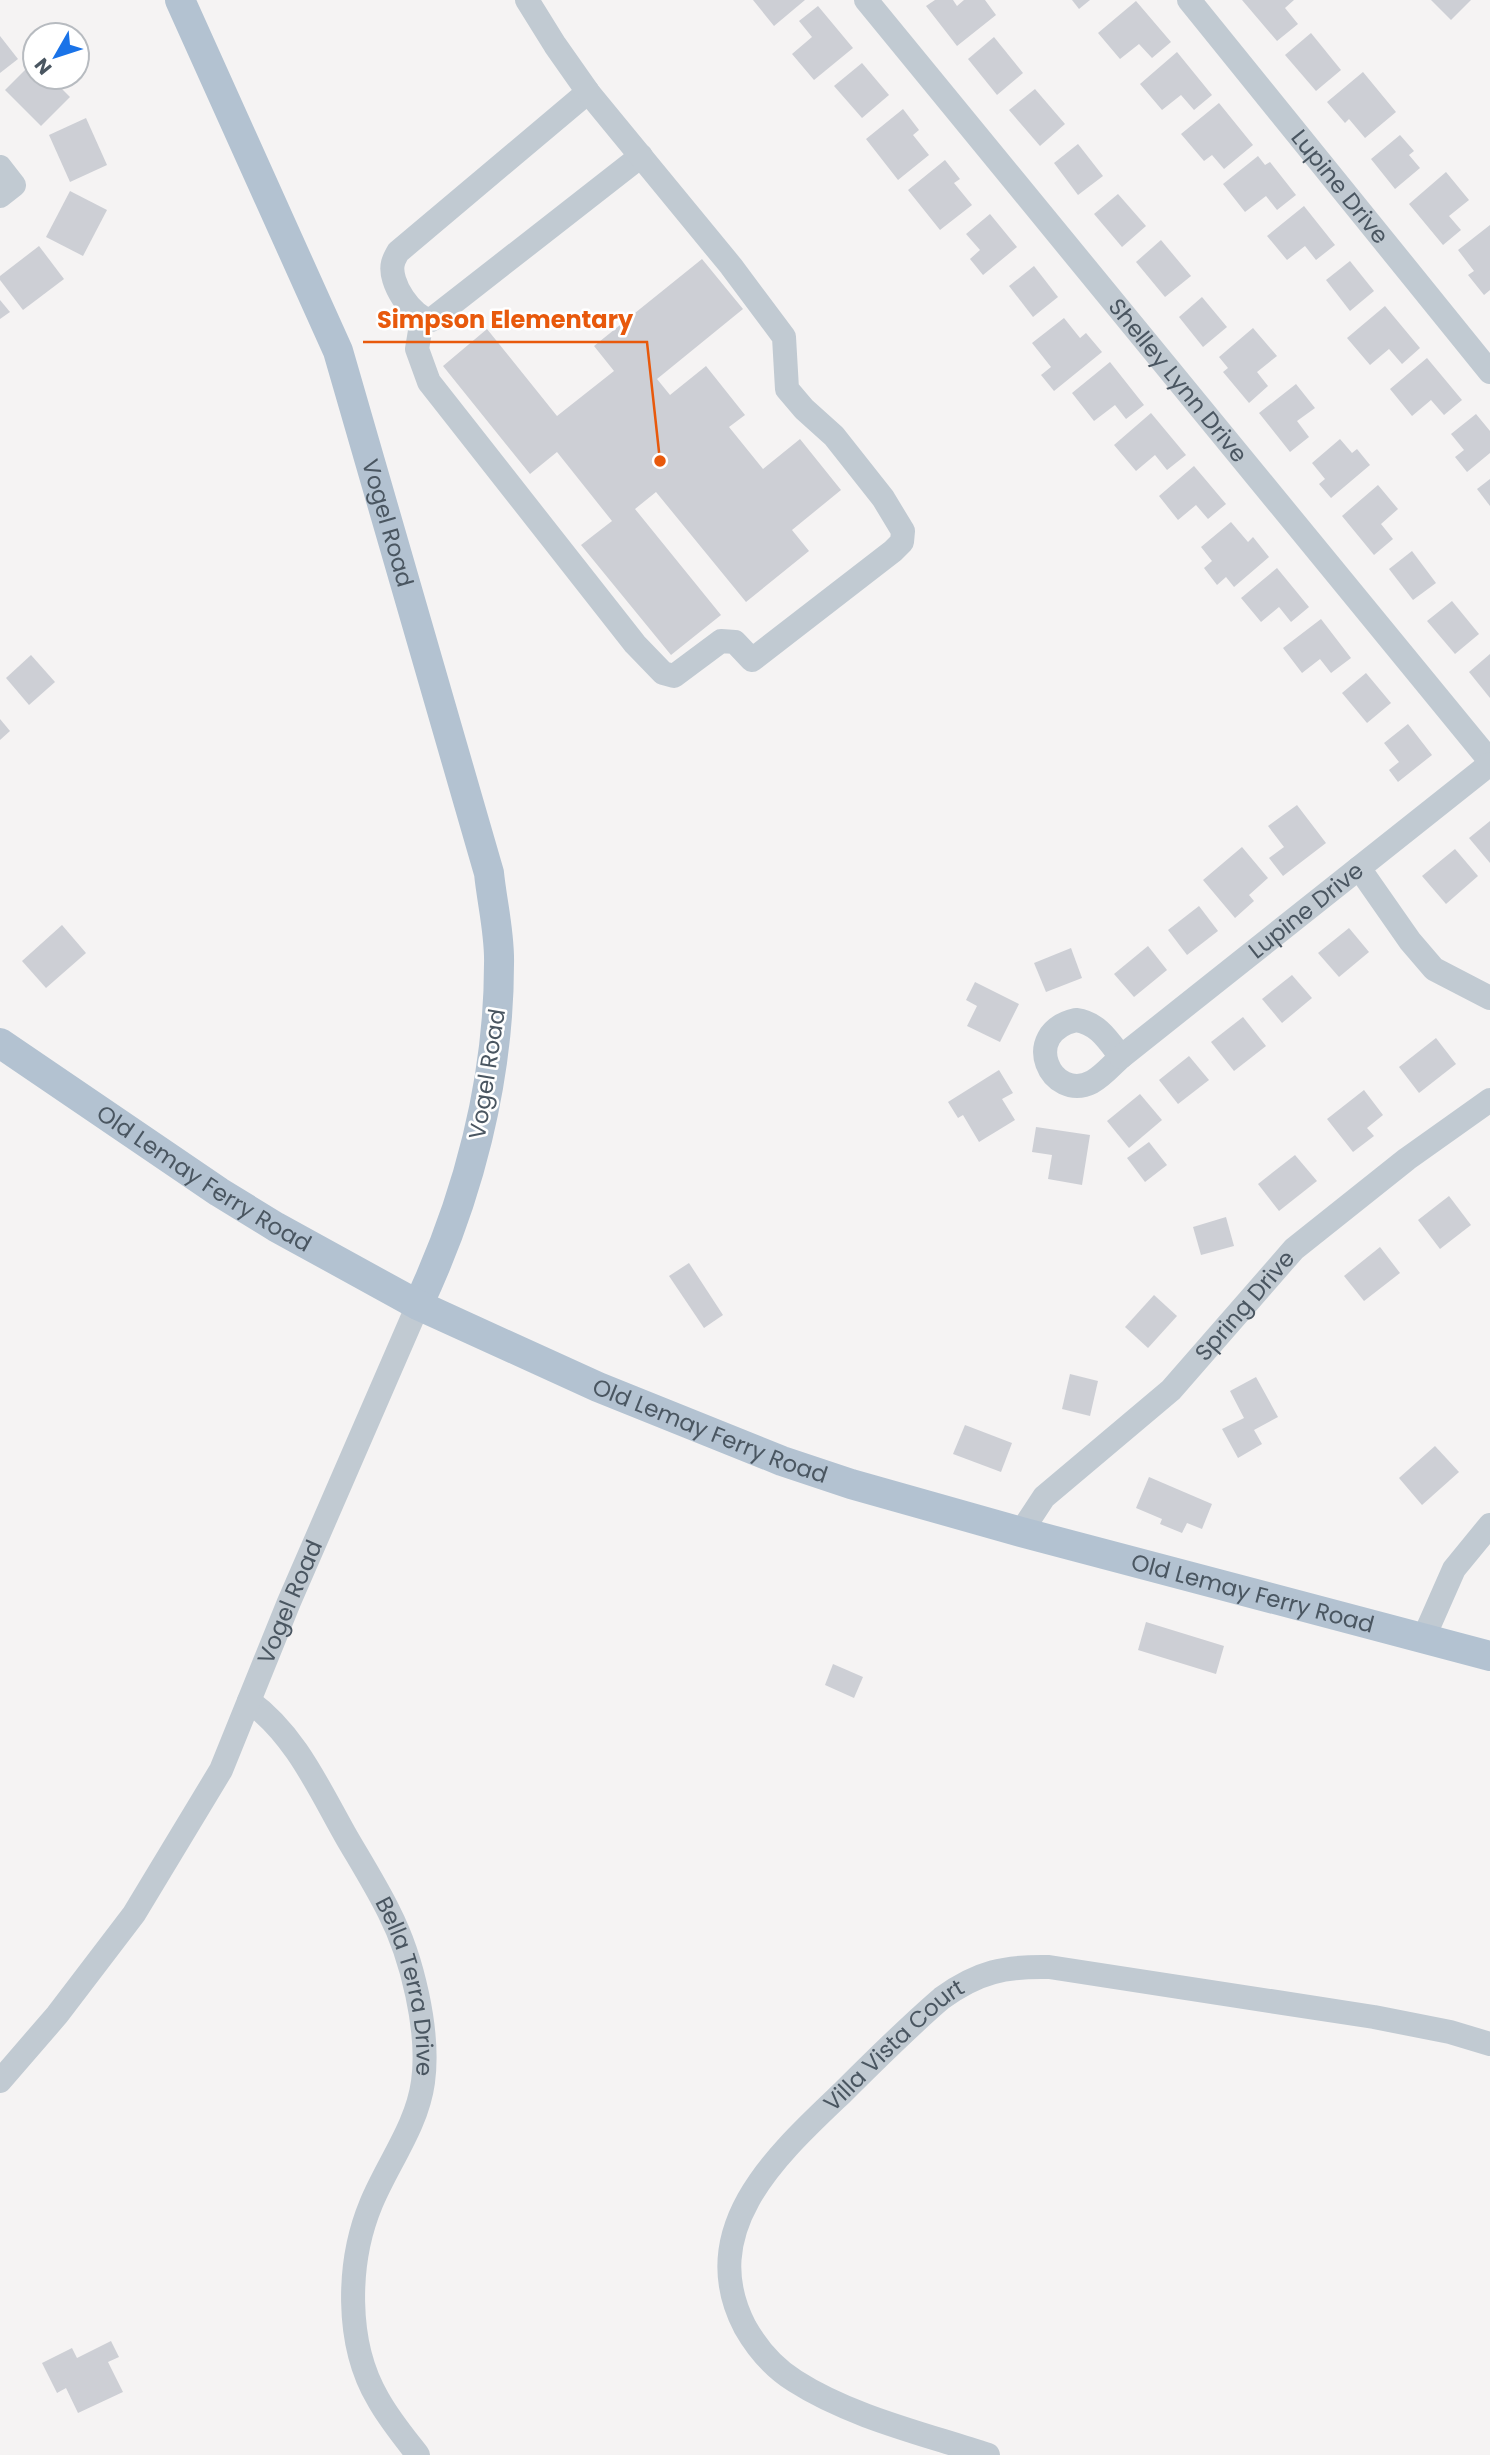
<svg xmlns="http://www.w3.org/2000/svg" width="1490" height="2455" font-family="Poppins,sans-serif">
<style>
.building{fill:#cdcfd5}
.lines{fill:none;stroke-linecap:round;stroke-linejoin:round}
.minor{stroke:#c1cad2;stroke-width:24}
.major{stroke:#b3c2d1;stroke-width:30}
.labels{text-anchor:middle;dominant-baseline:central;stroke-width:5;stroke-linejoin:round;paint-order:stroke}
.street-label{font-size:23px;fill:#4a5661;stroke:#fff}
.leader{fill:none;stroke:#e8590c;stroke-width:2.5}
.callout-dot{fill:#e8590c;stroke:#fff;stroke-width:2.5}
.callout-label{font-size:24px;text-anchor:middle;font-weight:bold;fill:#e8590c;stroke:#fff;stroke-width:5;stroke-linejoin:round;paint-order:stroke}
</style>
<rect width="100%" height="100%" fill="#f5f3f3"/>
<g class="building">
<polygon points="753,0 805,0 774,26"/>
<polygon points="935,0 953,0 957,6 964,0 985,0 996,15 957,46 926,6"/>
<polygon points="1072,0 1090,0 1079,9"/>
<polygon points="1242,0 1294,0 1285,8 1298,24 1277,41"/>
<polygon points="1431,0 1471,0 1451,20"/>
<polygon points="1136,1 1171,42 1152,58 1139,44 1120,59 1098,33"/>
<polygon points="818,6 853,48 814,80 792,54 812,37 799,21"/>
<polygon points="1311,33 1341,70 1316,91 1285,55"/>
<polygon points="0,36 18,59 0,73"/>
<polygon points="994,37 1023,73 997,95 968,59"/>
<polygon points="1177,52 1212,95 1194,110 1181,95 1162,110 1140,84"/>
<polygon points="35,60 35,77 50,77 70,97 41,126 5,90"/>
<polygon points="862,63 889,95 862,118 834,86"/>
<polygon points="1363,72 1396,112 1365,138 1349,119 1345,123 1327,102"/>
<polygon points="1035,89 1065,124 1040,146 1009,110"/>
<polygon points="1219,103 1253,145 1224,169 1212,155 1204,161 1181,134"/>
<polygon points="903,109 919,130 913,135 929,155 898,180 866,139"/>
<polygon points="86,118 107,165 70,182 49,135"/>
<polygon points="1400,135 1414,151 1409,155 1420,168 1395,189 1371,159"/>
<polygon points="1078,144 1103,176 1078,195 1054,163"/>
<polygon points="1258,156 1265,165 1270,162 1296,195 1277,210 1266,196 1245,212 1223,184"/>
<polygon points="945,160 960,179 954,183 972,205 940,230 908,190"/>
<polygon points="1446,172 1469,200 1449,216 1461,230 1443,245 1409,204"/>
<polygon points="70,191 107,210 83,256 46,237"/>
<polygon points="1118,194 1146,226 1122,247 1094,214"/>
<polygon points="1304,206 1335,245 1316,260 1305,246 1287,260 1267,236"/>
<polygon points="990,214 1017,247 983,275 970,259 980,250 966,234"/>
<polygon points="1490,225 1490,290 1484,295 1468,275 1474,271 1458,250"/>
<polygon points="1161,240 1191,276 1165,297 1136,262"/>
<polygon points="39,246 64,279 23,310 0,280 0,276"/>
<polygon points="702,259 743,309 657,379 670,395 706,366 745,415 729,427 763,469 800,439 841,490 792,530 809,551 746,602 656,492 635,509 721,615 671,655 581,545 612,521 557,452 530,474 443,366 487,329 557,416 614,371 594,346"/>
<polygon points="1350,261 1374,291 1350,311 1326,280"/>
<polygon points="1034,266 1058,297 1033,317 1009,286"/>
<polygon points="1202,297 1227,327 1203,347 1179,317"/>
<polygon points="0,300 10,312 0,319"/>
<polygon points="1385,306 1420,348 1402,364 1389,349 1370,365 1347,338"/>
<polygon points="1064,318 1080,338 1086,333 1102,352 1054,391 1041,375 1051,367 1032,343"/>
<polygon points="1253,328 1277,356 1257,372 1268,386 1249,403 1223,372 1228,368 1219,357"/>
<polygon points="1427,358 1462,400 1444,415 1431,400 1412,416 1390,389"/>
<polygon points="1110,362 1144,405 1126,419 1115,405 1094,421 1072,393"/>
<polygon points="1296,384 1315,408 1297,421 1309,437 1290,452 1259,413"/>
<polygon points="1151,413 1186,455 1167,470 1155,455 1136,471 1114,445"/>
<polygon points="1476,414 1490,431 1490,453 1467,472 1455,457 1464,450 1451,434"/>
<polygon points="1340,439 1352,453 1357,449 1370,465 1331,498 1319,484 1325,479 1312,463"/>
<polygon points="1194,466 1226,504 1208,519 1196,505 1178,520 1159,496"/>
<polygon points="1490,479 1490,506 1477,489"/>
<polygon points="1378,485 1398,509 1381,524 1393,539 1374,555 1342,516"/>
<polygon points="1231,522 1248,542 1253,537 1269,557 1234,587 1226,577 1217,585 1204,568 1212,561 1201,547"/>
<polygon points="1412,551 1436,583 1413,600 1389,569"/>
<polygon points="1277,568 1309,607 1291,622 1279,607 1261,622 1241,598"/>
<polygon points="1452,601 1479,634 1455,654 1427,621"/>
<polygon points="1321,619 1351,658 1331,673 1320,659 1302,673 1283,648"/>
<polygon points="1490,654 1490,698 1469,672"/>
<polygon points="31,655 55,682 29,705 6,678"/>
<polygon points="1366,673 1391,703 1367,723 1342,693"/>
<polygon points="0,719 10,731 0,740"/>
<polygon points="1408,724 1432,755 1398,782 1389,770 1399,762 1384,743"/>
<polygon points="1297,805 1326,843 1283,876 1269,858 1284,847 1268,826"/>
<polygon points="1490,821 1490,863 1469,838"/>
<polygon points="1242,847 1268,878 1249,895 1254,901 1235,918 1203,880"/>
<polygon points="1455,849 1478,876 1446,904 1422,876"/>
<polygon points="1199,906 1218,931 1187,955 1168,930"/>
<polygon points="62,925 86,953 46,988 22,961"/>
<polygon points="1349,928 1369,952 1339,977 1318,953"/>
<polygon points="1148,946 1167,970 1134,997 1114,974"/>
<polygon points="1071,948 1082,978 1046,992 1034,963"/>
<polygon points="1292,975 1312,998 1282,1023 1262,999"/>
<polygon points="975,982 1019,1004 1000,1042 967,1026 977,1006 966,1000"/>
<polygon points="1243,1017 1266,1046 1234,1071 1211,1042"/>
<polygon points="1436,1038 1456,1064 1419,1093 1399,1067"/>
<polygon points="1189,1056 1209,1080 1178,1104 1159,1080"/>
<polygon points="999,1070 1013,1093 1002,1099 1015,1120 979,1142 963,1115 958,1118 948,1102"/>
<polygon points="1364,1090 1383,1115 1367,1128 1374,1136 1353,1152 1327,1119"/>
<polygon points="1140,1094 1162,1120 1129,1148 1107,1121"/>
<polygon points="1036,1127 1090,1135 1082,1185 1048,1179 1052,1155 1032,1152"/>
<polygon points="1149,1142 1167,1165 1145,1182 1127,1158"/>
<polygon points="1295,1155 1317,1181 1279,1211 1258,1184"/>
<polygon points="1449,1196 1471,1225 1440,1249 1418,1220"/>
<polygon points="1226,1217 1234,1246 1201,1255 1193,1227"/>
<polygon points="1380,1247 1400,1273 1364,1301 1344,1276"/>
<polygon points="689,1263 723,1315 704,1328 669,1276"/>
<polygon points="1154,1295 1177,1316 1148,1348 1125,1327"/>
<polygon points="1070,1374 1098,1381 1090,1416 1062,1409"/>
<polygon points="1256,1377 1278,1417 1254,1430 1262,1444 1238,1458 1222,1429 1244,1418 1230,1391"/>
<polygon points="965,1425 1012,1443 1001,1472 953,1454"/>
<polygon points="1435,1446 1459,1472 1422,1505 1399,1478"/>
<polygon points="1149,1477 1212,1504 1202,1529 1187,1523 1182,1533 1160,1524 1162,1519 1136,1508"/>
<polygon points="1146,1622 1224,1646 1216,1674 1138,1650"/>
<polygon points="833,1664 863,1677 854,1698 825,1685"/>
<polygon points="111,2341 119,2357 108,2362 123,2392 78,2413 66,2388 57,2393 42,2363 72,2348 77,2358"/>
</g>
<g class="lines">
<g class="minor">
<path id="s1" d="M866,0L1490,761"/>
<path id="s2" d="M1189,0L1490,372"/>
<path d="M588,92L398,252C396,256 394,259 393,263C388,282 412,318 431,320L641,156"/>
<polyline points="0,167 14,185 0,196"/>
<polyline points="422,319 417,349 429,382 635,644 663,673 674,676 721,641 735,642 752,660 893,551 902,542 903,531 883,498 834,436 804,409 787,389 784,337 731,266 588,92 555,45 527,0"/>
<polyline points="1359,868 1410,941 1434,969 1490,998"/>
<path d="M1076,1020C1098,1023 1108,1040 1121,1057C1112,1065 1103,1076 1092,1082C1051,1103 1019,1033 1076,1020Z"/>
<path id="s3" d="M1121,1057L1490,764"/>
<path id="s4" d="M1021,1532L1044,1497L1171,1390L1294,1249L1407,1159L1490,1100"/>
<polyline points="1424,1637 1454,1569 1490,1525"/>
<path id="s5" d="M249,1701C296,1735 319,1789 347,1838C361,1862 376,1886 389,1912C412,1957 430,2031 423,2082C417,2126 388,2163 371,2204C347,2262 345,2343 378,2399C389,2419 404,2437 418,2455"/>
<path id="s6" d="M0,2081L57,2015L134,1914L221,1770L289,1602L418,1305"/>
<path id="s7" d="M988,2455C925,2434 851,2417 795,2381C774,2368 757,2348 745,2327C694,2229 778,2154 842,2093C875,2060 907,2028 942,1998C978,1972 1005,1966 1049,1967L1374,2017L1450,2032L1490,2044"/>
</g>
<g class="major">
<path id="s8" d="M180,0L338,351L489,873C492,903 500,934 499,964C499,1081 468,1199 418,1305"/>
<path id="s9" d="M0,1043L219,1192L276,1227L418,1305L598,1387L782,1461L851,1484L1021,1532L1490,1656"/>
</g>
</g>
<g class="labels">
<g class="street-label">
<text stroke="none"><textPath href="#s2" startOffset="240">Lupine Drive</textPath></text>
<text stroke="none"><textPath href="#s1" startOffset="492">Shelley Lynn Drive</textPath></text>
<text stroke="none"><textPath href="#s8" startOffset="564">Vogel Road</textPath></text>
<text stroke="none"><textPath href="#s3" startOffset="236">Lupine Drive</textPath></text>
<text transform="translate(487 1074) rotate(-81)">Vogel Road</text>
<text stroke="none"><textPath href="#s9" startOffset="245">Old Lemay Ferry Road</textPath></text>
<text stroke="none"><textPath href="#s4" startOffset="320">Spring Drive</textPath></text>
<text stroke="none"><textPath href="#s9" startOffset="812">Old Lemay Ferry Road</textPath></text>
<text stroke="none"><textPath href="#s9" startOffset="1379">Old Lemay Ferry Road</textPath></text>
<text stroke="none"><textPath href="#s6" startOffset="564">Vogel Road</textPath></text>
<text stroke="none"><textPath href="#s5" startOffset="332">Bella Terra Drive</textPath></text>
<text stroke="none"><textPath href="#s7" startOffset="628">Villa Vista Court</textPath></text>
</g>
</g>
<path class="leader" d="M660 461L647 342H363"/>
<circle class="callout-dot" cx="660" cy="461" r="7"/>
<g class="callout-label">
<text x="505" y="328">Simpson Elementary</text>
</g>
<g transform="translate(56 56) rotate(231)"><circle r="33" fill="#ffffff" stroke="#b7bbc0" stroke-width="2"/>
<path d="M0-5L12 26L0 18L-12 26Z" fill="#1a73e8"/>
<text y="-10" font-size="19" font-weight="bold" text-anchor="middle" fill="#4a5661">N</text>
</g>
</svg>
